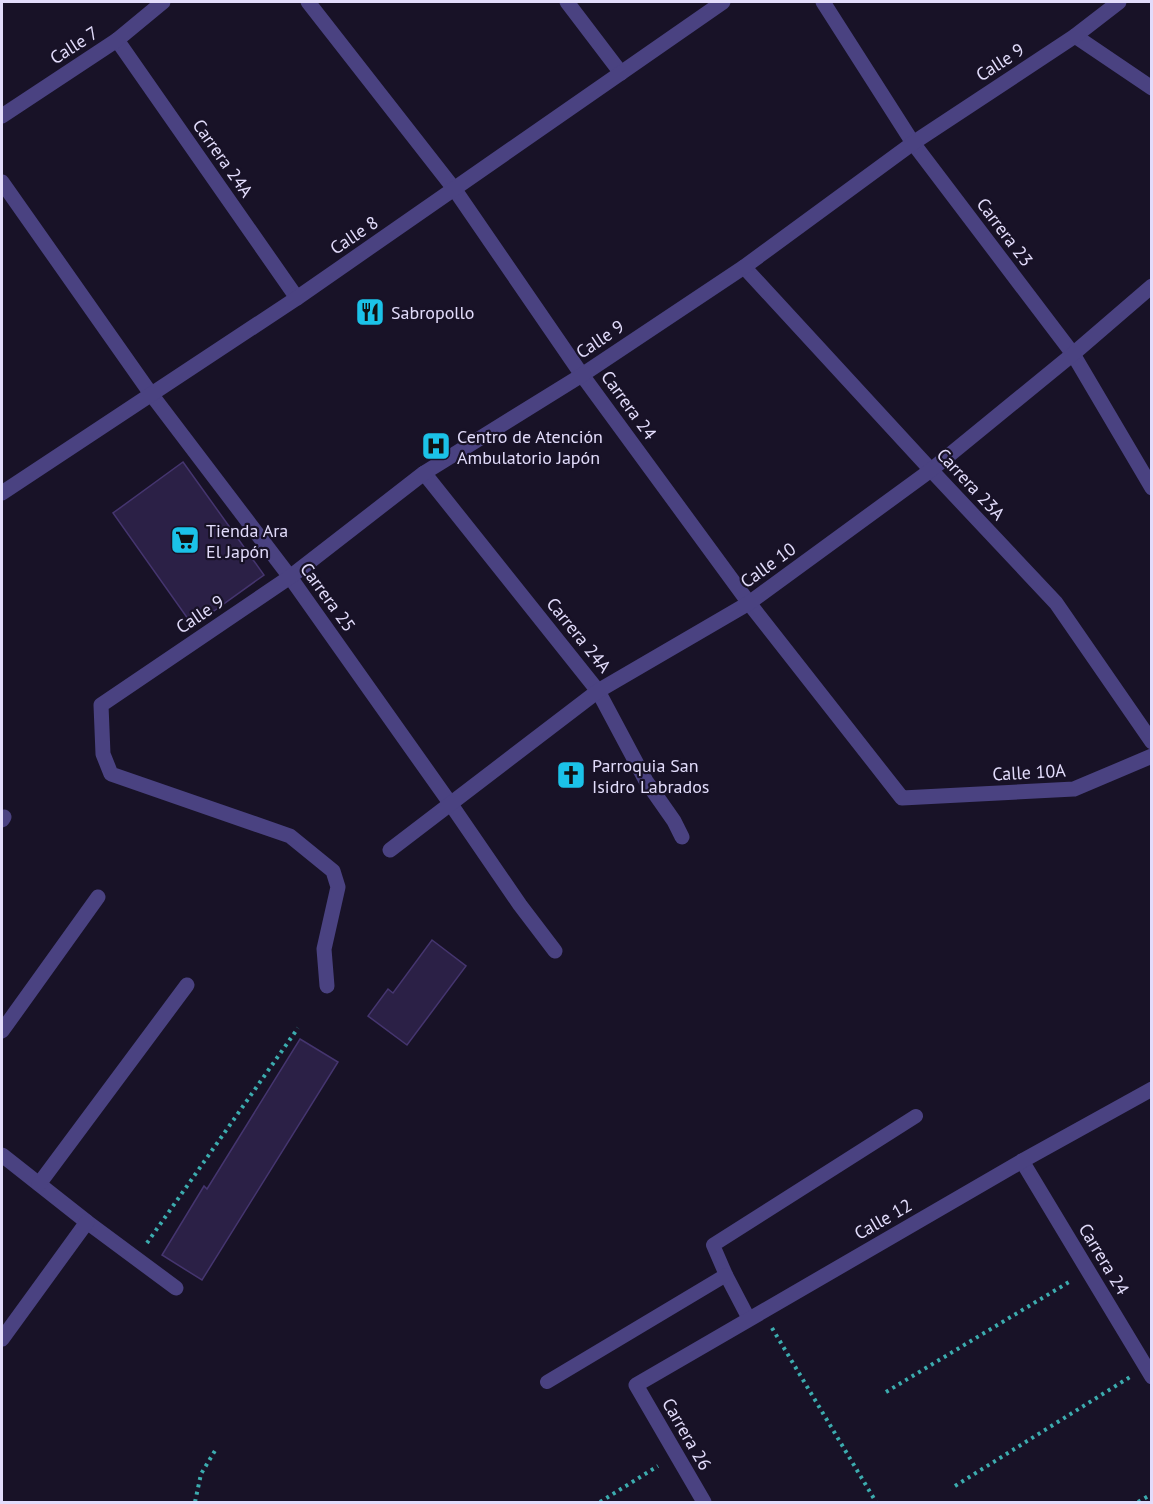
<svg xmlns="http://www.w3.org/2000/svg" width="1153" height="1504" font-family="'PT Sans',sans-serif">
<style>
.building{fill:#2b2046;stroke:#45356f;stroke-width:1.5}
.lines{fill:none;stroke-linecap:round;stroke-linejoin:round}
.path{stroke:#3cacaf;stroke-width:4;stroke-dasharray:3 4.5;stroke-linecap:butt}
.service{stroke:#4a4281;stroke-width:14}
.minor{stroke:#4a4281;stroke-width:15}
.tertiary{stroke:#4a4281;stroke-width:15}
.labels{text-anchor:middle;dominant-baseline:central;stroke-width:4.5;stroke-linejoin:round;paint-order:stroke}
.street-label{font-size:18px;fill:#e2dcfb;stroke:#181227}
.poi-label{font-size:18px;fill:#e2dcfb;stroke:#181227;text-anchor:start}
</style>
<rect width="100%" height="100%" fill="#181227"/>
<g class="building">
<polygon points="183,462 264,575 193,626 113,513"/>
<polygon points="432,940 466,966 407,1045 368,1016 388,989 393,993"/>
<polygon points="300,1039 338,1062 202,1280 162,1255 204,1186 207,1189"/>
</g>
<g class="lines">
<g class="path">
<polyline points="147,1243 298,1028"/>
<polyline points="772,1328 876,1502"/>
<polyline points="886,1392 1069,1282"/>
<polyline points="955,1486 1130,1377"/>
<polyline points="195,1502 201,1474 216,1449"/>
<polyline points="600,1502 658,1466"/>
<polyline points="1138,1502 1152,1494"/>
</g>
<g class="service">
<polyline points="749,1319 726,1275 713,1245 916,1116"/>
<polyline points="547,1382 726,1275"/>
</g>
<g class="minor">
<polyline points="308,2 455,190 582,375 749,603 902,798 1074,789 1152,756"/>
<polyline points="567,2 621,73"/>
<polyline points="823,2 913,143 1073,354 1152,488"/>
<polyline points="1075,36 1152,88"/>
<polyline points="117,40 297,298"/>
<polyline points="2,116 117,40 163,2"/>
<polyline points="2,182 151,394 290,577 450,803 520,905 555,951"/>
<polyline points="744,267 931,470 1056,603 1152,742"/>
<polyline points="424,473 598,691 646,781 674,821 682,837"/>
<polyline points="2,820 4,817"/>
<polyline points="390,850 598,691 749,603 931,470 1073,354 1152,286"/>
<polyline points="327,986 324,949 338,887 333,871 290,836 111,774 103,754 101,705 290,577 424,473 582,375 744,267 913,143 1075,36 1119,2"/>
<polyline points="2,1031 98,897"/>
<polyline points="2,1155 87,1222 176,1288"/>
<polyline points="1022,1161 1152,1377"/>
<polyline points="39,1184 187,985"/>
<polyline points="2,1339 87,1222"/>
<polyline points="704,1502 636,1385 1022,1161 1152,1089"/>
</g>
<polyline class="tertiary" points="2,493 297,298 723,2"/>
</g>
<defs>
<g id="restaurant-square" transform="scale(1.5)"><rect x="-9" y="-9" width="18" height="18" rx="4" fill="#1bc2e8" stroke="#181227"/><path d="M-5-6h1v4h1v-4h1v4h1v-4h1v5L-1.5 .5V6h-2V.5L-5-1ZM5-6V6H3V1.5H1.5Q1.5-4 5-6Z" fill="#111"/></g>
<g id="hospital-square" transform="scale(1.5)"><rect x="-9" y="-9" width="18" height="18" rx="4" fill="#1bc2e8" stroke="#181227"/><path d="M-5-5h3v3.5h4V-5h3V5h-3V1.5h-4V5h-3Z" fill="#111"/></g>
<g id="supermarket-square" transform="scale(1.5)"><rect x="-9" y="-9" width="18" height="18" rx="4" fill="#1bc2e8" stroke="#181227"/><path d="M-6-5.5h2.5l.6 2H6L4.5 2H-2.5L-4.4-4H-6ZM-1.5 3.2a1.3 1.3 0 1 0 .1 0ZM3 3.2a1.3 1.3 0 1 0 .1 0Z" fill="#111"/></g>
<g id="church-square" transform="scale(1.5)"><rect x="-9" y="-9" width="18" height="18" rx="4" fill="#1bc2e8" stroke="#181227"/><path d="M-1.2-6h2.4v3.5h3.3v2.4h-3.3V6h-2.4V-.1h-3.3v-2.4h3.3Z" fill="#111"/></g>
</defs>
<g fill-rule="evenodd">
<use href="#restaurant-square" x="370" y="312"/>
<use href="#hospital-square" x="436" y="446"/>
<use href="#supermarket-square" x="185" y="540"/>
<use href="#church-square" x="571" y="775"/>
</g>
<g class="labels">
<g class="street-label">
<text transform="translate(74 45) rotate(-33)">Calle 7</text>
<text transform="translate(1000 62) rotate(-33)">Calle 9</text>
<text transform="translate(223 158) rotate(55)">Carrera 24A</text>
<text transform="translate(1005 232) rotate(53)">Carrera 23</text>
<text transform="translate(354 235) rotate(-34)">Calle 8</text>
<text transform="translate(600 339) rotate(-34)">Calle 9</text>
<text transform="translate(629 405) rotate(54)">Carrera 24</text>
<text transform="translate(971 484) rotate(47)">Carrera 23A</text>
<text transform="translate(768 565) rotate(-36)">Calle 10</text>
<text transform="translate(328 597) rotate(54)">Carrera 25</text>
<text transform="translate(200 614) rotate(-34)">Calle 9</text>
<text transform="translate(579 635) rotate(51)">Carrera 24A</text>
<text transform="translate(1029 772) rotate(-3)">Calle 10A</text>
<text transform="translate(883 1219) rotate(-30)">Calle 12</text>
<text transform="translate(1104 1259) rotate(59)">Carrera 24</text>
<text transform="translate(687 1434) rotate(60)">Carrera 26</text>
</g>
<g class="poi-label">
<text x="391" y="312">Sabropollo</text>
<text x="457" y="436">Centro de Atención<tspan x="457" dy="21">Ambulatorio Japón</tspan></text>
<text x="206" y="530">Tienda Ara<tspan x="206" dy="21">El Japón</tspan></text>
<text x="592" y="765">Parroquia San<tspan x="592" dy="21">Isidro Labrados</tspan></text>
</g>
</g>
<rect width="1153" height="1504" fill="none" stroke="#e2dcfb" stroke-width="6"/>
</svg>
